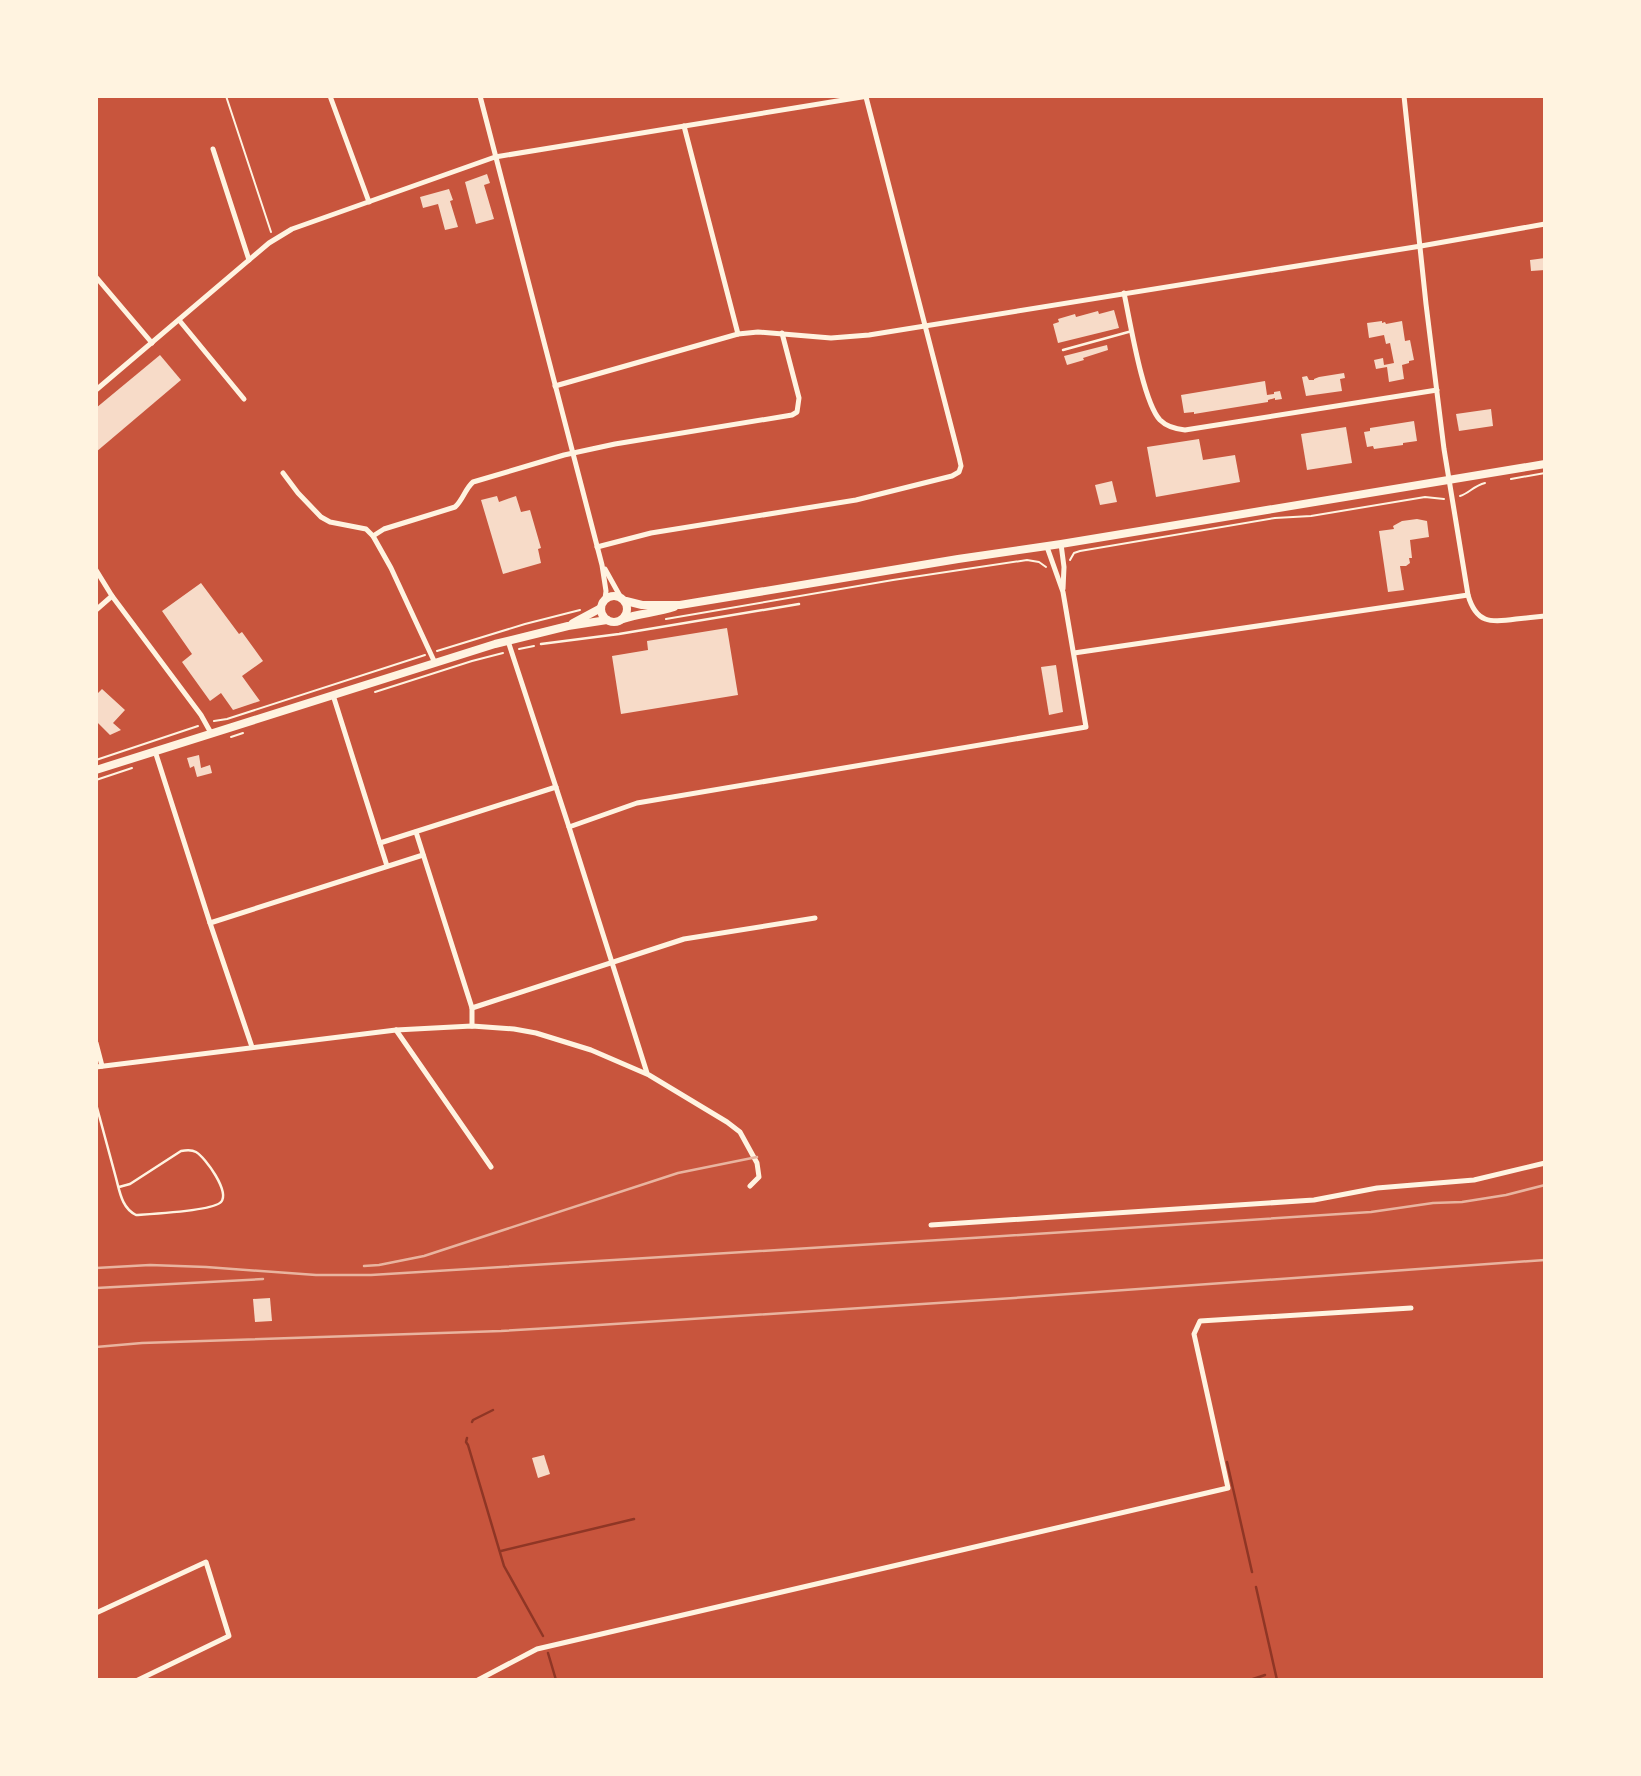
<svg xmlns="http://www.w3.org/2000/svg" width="1641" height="1776" font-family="'Source Sans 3',sans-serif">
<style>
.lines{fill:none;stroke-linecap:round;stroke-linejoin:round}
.stream{stroke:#8f3625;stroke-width:2.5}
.building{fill:#f7dbc8}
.path{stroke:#fff3e0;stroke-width:2}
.service{stroke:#fff3e0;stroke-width:2.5}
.minor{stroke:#fff3e0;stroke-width:5}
.secondary{stroke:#fff3e0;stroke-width:8}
.rail{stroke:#e9b49f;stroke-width:2.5}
</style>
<rect width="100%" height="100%" fill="#c8553d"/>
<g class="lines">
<g class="stream">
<polyline points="472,1422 473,1420 493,1410"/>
<polyline points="467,1438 466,1442 468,1445 504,1566 543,1636"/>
<polyline points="1227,1462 1252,1572"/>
<polyline points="501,1551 634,1519"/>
<polyline points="1256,1587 1277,1680"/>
<polyline points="548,1653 556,1680"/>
<polyline points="1250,1680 1265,1675"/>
</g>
</g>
<g class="building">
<polygon points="487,174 490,183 484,185 494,219 476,224 465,182"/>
<polygon points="449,189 453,200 450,201 458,227 445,230 438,204 423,208 420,197"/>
<polygon points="1545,258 1545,270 1531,271 1530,260"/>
<polygon points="1114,310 1119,328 1058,343 1053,324 1059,322 1058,319 1075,314 1076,317 1098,311 1099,314"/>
<polygon points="1382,321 1382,323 1385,322 1386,324 1402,321 1405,341 1410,340 1414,360 1409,361 1409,363 1402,365 1404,379 1389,382 1387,367 1376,369 1374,360 1383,358 1384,365 1394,363 1390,343 1386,344 1384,335 1369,338 1367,323"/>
<polygon points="1107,345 1108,350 1083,358 1084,360 1067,365 1064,356"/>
<polygon points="160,355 181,380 96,452 96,408"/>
<polygon points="1344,373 1345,378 1340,379 1342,391 1306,396 1302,377 1307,376 1309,380 1314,380 1314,379 1319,377"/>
<polygon points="1265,381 1267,395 1274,394 1274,392 1280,391 1282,399 1275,400 1275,398 1268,400 1268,402 1194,414 1194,412 1184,413 1181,395"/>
<polygon points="1491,409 1493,426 1459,431 1456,414"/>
<polygon points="1414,421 1417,441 1403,443 1403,445 1374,449 1373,446 1367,447 1364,432 1370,431 1370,428"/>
<polygon points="1346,427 1352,463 1307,470 1301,434"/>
<polygon points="1199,439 1203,460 1235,455 1240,482 1156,497 1147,447"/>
<polygon points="1112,481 1117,502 1100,505 1095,485"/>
<polygon points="497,496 499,502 516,496 521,512 530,510 541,548 538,549 541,563 503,574 481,500"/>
<polygon points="1417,519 1427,521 1429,537 1410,540 1412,558 1409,558 1410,563 1406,566 1400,566 1404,590 1388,592 1379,531 1394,529 1393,526 1402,521"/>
<polygon points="201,583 239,634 242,632 263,661 242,676 260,701 233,710 221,693 210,701 182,662 192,654 162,611"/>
<polygon points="727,628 738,695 621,714 612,656 648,650 647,641"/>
<polygon points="1056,665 1063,712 1049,715 1041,667"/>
<polygon points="102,689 125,710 113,723 121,730 110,735 96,721 96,695"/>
<polygon points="199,755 201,768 210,765 212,773 197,777 194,766 190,768 187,758"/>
<polygon points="270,1298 272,1321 255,1322 253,1299"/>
<polygon points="544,1455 550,1474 538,1478 532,1458"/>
</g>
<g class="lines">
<g class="path">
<polyline points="226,96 271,232"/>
<polyline points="1511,479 1545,473"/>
<path d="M1460,496C1470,493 1473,486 1485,483"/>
<polyline points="1070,560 1074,553 1080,551 1275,518 1311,516 1425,497 1444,499"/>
<polyline points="666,619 893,580 1027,560 1039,562 1046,567"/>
<polyline points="519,649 534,646"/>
<polyline points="437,651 525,624 580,610"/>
<polyline points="375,692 472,661 503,653"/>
<polyline points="214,721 227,719 425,655"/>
<polyline points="231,737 243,733"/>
<polyline points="96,760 198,726"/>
<polyline points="96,780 132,768"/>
</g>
<g class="service">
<polyline points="1063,350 1132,331"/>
<polyline points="541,644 619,634 799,604"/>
<path d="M96,1104L116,1178C120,1193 122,1208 136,1215C151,1214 213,1211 221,1202C230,1192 206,1158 196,1152C191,1149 186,1150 181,1151L130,1184L119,1187"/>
</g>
<g class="minor">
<polyline points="330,96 369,202"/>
<polyline points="480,96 602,565 606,591 605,599"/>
<path d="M1404,96L1426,304L1444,449L1468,595C1476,623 1490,623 1516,619C1526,618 1535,617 1545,616"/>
<polyline points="684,126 738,334"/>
<polyline points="213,149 249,260"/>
<polyline points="96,277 152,343"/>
<path d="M1124,293C1130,321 1143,402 1160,420C1167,427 1175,429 1185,430L1437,390"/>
<polyline points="179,320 244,399"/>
<polyline points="555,386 738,334 758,332 831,338 869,335 1421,246 1545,224"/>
<polyline points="96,390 269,243 292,229 495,157 868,96"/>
<polyline points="283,473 298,493 321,517 330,522 366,529 373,536 391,568 435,663"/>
<path d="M373,536L384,529L455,507C463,500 465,489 473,482L564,455L615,444L792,415L797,412L799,398L782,333"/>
<polyline points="1061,544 1064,567 1063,589"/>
<polyline points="597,547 651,533 856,500 952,476 959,472 961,466 959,457 866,97"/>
<polyline points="605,569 620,596"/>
<polyline points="96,570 112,596 201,715 211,733"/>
<polyline points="96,610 112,596"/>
<polyline points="508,641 569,827 647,1073"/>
<polyline points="1074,653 1468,595"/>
<polyline points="333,695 387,866"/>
<polyline points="155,751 210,923 252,1047"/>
<polyline points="569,827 637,803 1086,727 1063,592 1047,547"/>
<polyline points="416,832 472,1008"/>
<polyline points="380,843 556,787"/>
<polyline points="210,923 423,855"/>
<polyline points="472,1026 472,1008 684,939 815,918"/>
<polyline points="396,1030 491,1167"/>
<polyline points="96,1043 102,1066"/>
<polyline points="96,1067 396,1030 472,1026 514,1029 536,1033 591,1050 649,1075 727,1122 740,1132 757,1163 759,1177 750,1186"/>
<polyline points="931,1225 1314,1200 1377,1188 1474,1180 1545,1163"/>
<polyline points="96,1613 206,1562 229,1636 138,1680"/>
<polyline points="478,1680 537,1649 1228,1488 1194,1334 1200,1321 1411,1308"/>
</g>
<g class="secondary">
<circle cx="614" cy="609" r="13"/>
<polyline points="626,601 642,605 680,605 958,559 1061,544 1545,464"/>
<path d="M623,619C639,613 657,613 674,607"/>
<polyline points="573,623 601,608"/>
<polyline points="96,770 495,644 568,626 607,620"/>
</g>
<g class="rail">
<polyline points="364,1266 379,1265 424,1256 678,1173 757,1157"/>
<polyline points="96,1268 150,1265 206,1267 316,1275 371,1275 988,1237 1371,1212 1433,1203 1462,1202 1506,1195 1545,1185"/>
<polyline points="96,1288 263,1279"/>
<polyline points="96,1347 142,1343 501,1331 568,1327 1014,1298 1545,1260"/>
</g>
</g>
<rect width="1641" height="1776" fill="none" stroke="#fff3e0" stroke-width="196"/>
</svg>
